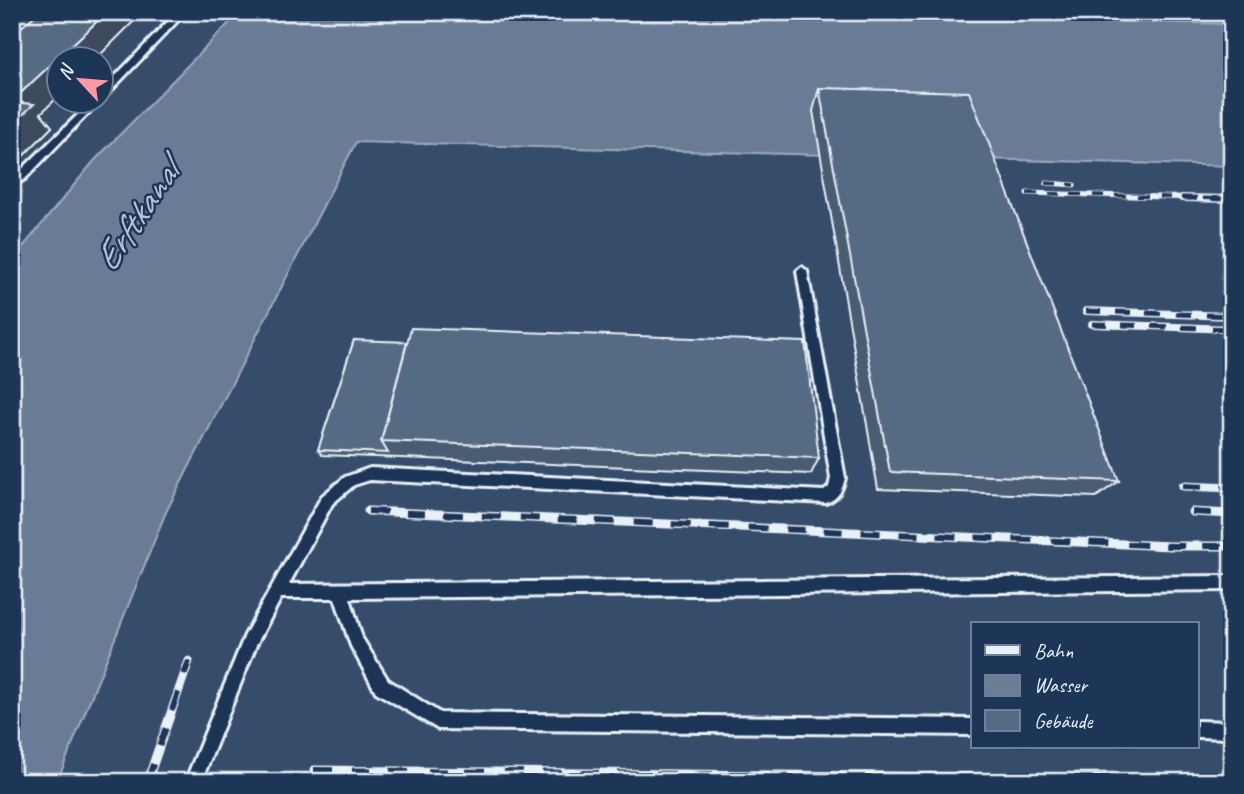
<svg xmlns="http://www.w3.org/2000/svg" width="1244" height="794" font-family="Caveat,sans-serif">
<style>
.built{fill:#364d6b;fill-rule:evenodd}
.water{fill:#6b7c95;stroke:#9dabbd;stroke-width:2}
.lines{fill:none;stroke-linecap:round;stroke-linejoin:round}
.lane-casing{stroke:#e8f1f8;stroke-width:6}
.lane{fill:#1d3557;fill-rule:evenodd}
.rail-far2-casing{stroke:#e8f1f8;stroke-width:5}
.rail-far1-casing{stroke:#e8f1f8;stroke-width:8}
.rail-casing{stroke:#e8f1f8;stroke-width:9}
.rail-far2{stroke:#1d3557;stroke-width:3.5;stroke-dasharray:11;stroke-linecap:butt}
.rail-far1{stroke:#1d3557;stroke-width:5;stroke-dasharray:15;stroke-linecap:butt}
.rail{stroke:#1d3557;stroke-width:6;stroke-dasharray:19;stroke-linecap:butt}
.wall{fill:#495b71;stroke:#e8f1f8;stroke-width:2}
.shaded-wall{fill:#3c4a5c;stroke:#e8f1f8;stroke-width:2}
.building{fill:#556a83;stroke:#e8f1f8;stroke-width:2}
.labels{text-anchor:middle;dominant-baseline:central;stroke-width:5;stroke-linejoin:round;paint-order:stroke}
.water-label{font-size:37px;font-style:italic;fill:#b6c2d0;stroke:#1d3557}
</style>
<rect width="100%" height="100%" fill="#294061"/>
<filter id="ink" filterUnits="userSpaceOnUse"><feTurbulence type="fractalNoise" baseFrequency=".0143" numOctaves="2"/><feDisplacementMap in="SourceGraphic" scale="14" xChannelSelector="R" yChannelSelector="G"/><feConvolveMatrix kernelMatrix="1 2 1 2 8 2 1 2 1" color-interpolation-filters="sRGB"/></filter>
<g filter="url(#ink)">
<g class="built">
<path d="M12,12H240L94,161L12,260ZM60,60H102V102H60Z"/>
<polygon points="721,12 1232,12 1232,24"/>
<path d="M356,142L1232,166V782H57L166,512ZM973,624H1197V747H973Z"/>
</g>
<polygon class="water" points="240,12 721,12 1232,24 1232,166 356,142 166,512 57,782 12,782 12,260 94,161"/>
<g class="lines">
<g class="lane-casing">
<g id="lane">
<polygon points="177,12 186,12 105,97 102,97 102,90"/>
<polygon points="91,102 99,102 25,179 12,187 12,179"/>
<path d="M802,267L807,271L845,478C842,490 839,498 826,503L370,480L354,485L332,504L289,584L1232,576V590L350,598L362,638L388,680L440,713L973,719V735L438,729L376,692L351,646L335,598H281L256,645L201,782H185L245,635L322,496L345,477L370,468L824,491L829,487L831,478L797,271Z"/>
<polygon points="1197,721 1232,722 1232,738 1197,737"/>
</g>
</g>
<use href="#lane" class="lane"/>
<g class="rail-far2-casing">
<g id="rail-far2">
<polyline points="1067,12 1232,16"/>
<polyline points="1046,183 1074,185"/>
<polyline points="1027,193 1232,199"/>
</g>
</g>
<g class="rail-far1-casing">
<g id="rail-far1">
<polyline points="1182,198 1232,199"/>
<polyline points="1086,311 1232,316"/>
<polyline points="1092,324 1232,329"/>
</g>
</g>
<g class="rail-casing">
<g id="rail">
<polyline points="1183,486 1232,488"/>
<polyline points="368,511 1171,546 1232,546"/>
<polyline points="1192,512 1232,514"/>
<polyline points="314,770 1232,780"/>
<polyline points="147,782 189,661"/>
</g>
</g>
<use href="#rail-far2" class="rail-far2"/>
<use href="#rail-far1" class="rail-far1"/>
<use href="#rail" class="rail"/>
</g>
<g class="wall">
<polygon points="12,35 41,113 52,127 23,156 12,155"/>
<polygon points="819,88 1119,481 1096,497 878,489 813,111"/>
<polygon points="354,340 819,458 811,474 322,455 318,450"/>
</g>
<polygon class="shaded-wall" points="107,12 143,12 95,60 60,60 60,95 41,113 52,127 23,156 12,143 12,101"/>
<g class="building">
<polygon points="39,12 107,12 12,101 12,35"/>
<polygon points="819,88 969,92 1119,481 890,472"/>
<polygon points="12,102 34,104 12,125"/>
<polygon points="411,328 805,342 819,458 381,441"/>
<polygon points="354,340 407,342 381,441 388,453 318,450"/>
</g>
</g>
<g class="labels">
<g class="water-label">
<text transform="translate(136 216) rotate(-56)">Erftkanal</text>
</g>
</g>
<rect width="1244" height="794" fill="none" stroke="#1d3557" stroke-width="42"/>
<rect x="21" y="21" width="1202" height="752" fill="none" stroke="#e8f1f8" stroke-width="2.5" filter="url(#ink)"/>
<rect x="971" y="622" width="228" height="126" fill="#1d3557" stroke="#6e8097" stroke-width="2"/>
<rect x="985" y="645" width="35" height="10" fill="#e8f1f8" stroke="#6e8097" stroke-width="2"/>
<text x="1034" y="658" font-size="21" fill="#e8f1f8">Bahn</text>
<rect x="985" y="675" width="35" height="21" fill="#6b7c95" stroke="#6e8097" stroke-width="2"/>
<text x="1034" y="692" font-size="21" fill="#e8f1f8">Wasser</text>
<rect x="985" y="710" width="35" height="21" fill="#556a83" stroke="#6e8097" stroke-width="2"/>
<text x="1034" y="728" font-size="21" fill="#e8f1f8">Gebäude</text>
<g transform="translate(80 80) rotate(296)"><circle r="33" fill="#1d3557" stroke="#6e8097" stroke-width="2"/>
<path d="M0-5L12 26L0 18L-12 26Z" fill="#ff9aa2"/>
<text y="-10" font-size="19" font-weight="bold" text-anchor="middle" fill="#e8f1f8">N</text>
</g>
</svg>
